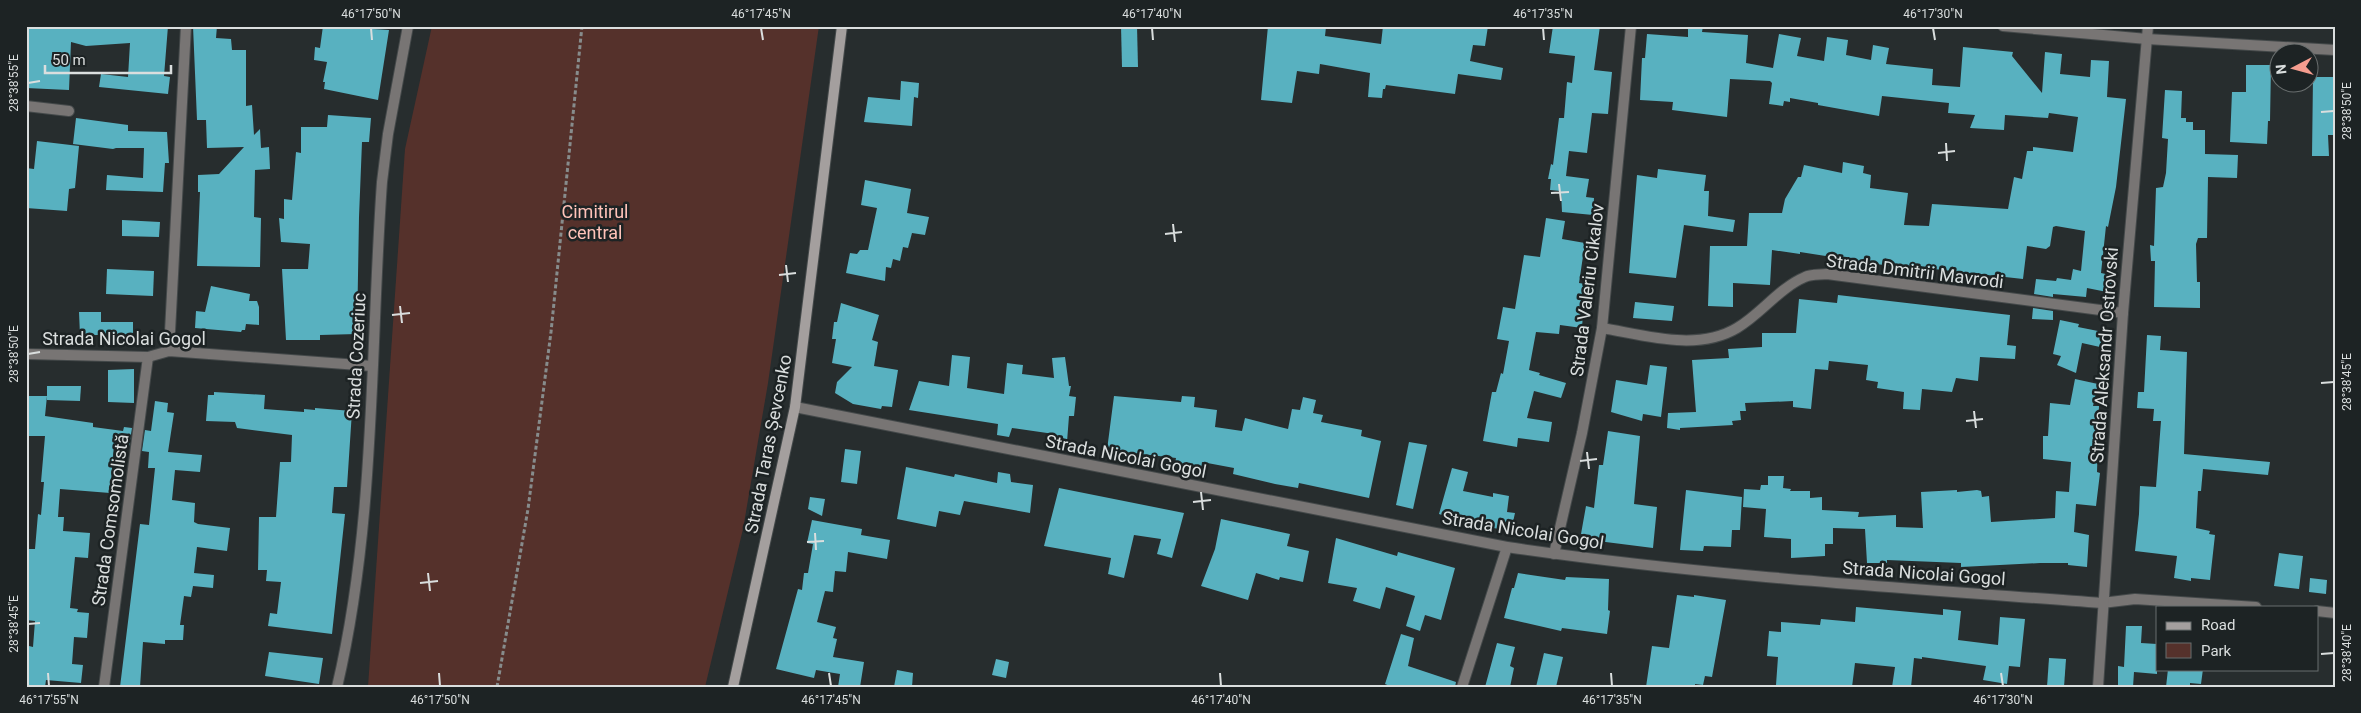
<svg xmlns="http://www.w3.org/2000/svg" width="2361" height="713" font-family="Roboto,sans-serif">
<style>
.green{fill:#55312b}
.building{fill:#58b1c0}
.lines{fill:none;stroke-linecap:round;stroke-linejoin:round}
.minor-casing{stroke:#44494a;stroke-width:12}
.secondary-casing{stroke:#44494a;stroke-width:12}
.path{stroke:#878c8c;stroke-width:3;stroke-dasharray:4 2.5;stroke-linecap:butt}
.minor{stroke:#787574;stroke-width:10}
.secondary{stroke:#a49f9e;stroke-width:10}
.ticks{fill:none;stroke:#dadede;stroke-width:2}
.labels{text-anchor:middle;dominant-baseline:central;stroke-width:5;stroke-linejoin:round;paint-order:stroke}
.park-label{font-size:18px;fill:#ffc3b9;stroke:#1d2324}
.street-label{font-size:18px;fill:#dadede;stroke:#1d2324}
.neatline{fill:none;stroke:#dadede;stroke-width:2}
.ticks-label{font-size:12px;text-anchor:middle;fill:#dadede}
</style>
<rect width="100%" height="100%" fill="#272d2e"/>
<polygon class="green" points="432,26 819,26 768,383 743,529 705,687 368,687 405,149"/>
<g class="building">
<polygon points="29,26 168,26 164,76 170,77 168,94 99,87 101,74 128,77 130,43 86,46 71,42 69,90 26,88"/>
<polygon points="193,26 217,26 216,38 231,39 232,50 246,50 246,106 252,105 254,135 260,129 261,148 269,147 270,169 255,170 254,217 261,218 260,267 197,266 200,192 198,192 198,175 219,174 244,147 207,148 206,120 197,120"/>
<polygon points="323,26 389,30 378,100 324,89 325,82 323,82 327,62 314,60 315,47 320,48"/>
<polygon points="1121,26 1137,26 1138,67 1122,67"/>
<polygon points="1268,26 1301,28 1302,26 1322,26 1326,27 1325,36 1381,44 1383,26 1488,26 1485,46 1473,45 1470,61 1503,68 1501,80 1458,74 1455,94 1386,85 1385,89 1383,89 1382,98 1368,97 1370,73 1320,64 1319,74 1297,71 1292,103 1261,100"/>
<polygon points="1553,26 1600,26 1594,70 1612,72 1608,114 1592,113 1587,153 1569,151 1566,176 1589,179 1586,197 1594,198 1593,215 1562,212 1561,191 1550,190 1551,179 1548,179 1551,164 1553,165 1559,118 1564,118 1567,82 1572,83 1575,56 1549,53"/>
<polygon points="1688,26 1703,26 1702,32 1748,35 1746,63 1773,68 1779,34 1801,38 1797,56 1824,61 1827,37 1848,40 1846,55 1871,60 1873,45 1889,48 1886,64 1933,69 1932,85 1960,87 1963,47 2013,52 2012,56 2042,93 2045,52 2062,54 2060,74 2090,77 2091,60 2109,61 2107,97 2126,99 2116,187 2108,227 2106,226 2101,273 2115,276 2112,293 2087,288 2086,297 2053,294 2053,297 2034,294 2036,279 2056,281 2057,278 2071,280 2073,269 2081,271 2085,231 2056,226 2053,227 2050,246 2046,249 2027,246 2023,279 1925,268 1908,267 1909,269 1800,252 1800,254 1772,250 1770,285 1733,283 1733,307 1708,306 1710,246 1747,246 1749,213 1782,213 1785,199 1798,177 1801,177 1804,165 1842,173 1843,162 1864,166 1863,173 1871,175 1870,188 1908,193 1904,225 1929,226 1932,204 2008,209 2014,177 2022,179 2027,151 2033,151 2033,147 2073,152 2078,117 2049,113 2048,118 2005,115 2004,130 1970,128 1975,115 1948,113 1949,103 1882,96 1879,116 1818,105 1818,103 1790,98 1790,102 1784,101 1783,106 1769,104 1772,83 1770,81 1730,79 1727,117 1672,110 1673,102 1640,100 1642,58 1645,58 1647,34 1688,37"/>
<polygon points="2246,65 2271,65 2270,121 2268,121 2267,144 2230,142 2232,92 2246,92"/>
<polygon points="2313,77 2335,77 2335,135 2328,135 2329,156 2312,156"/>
<polygon points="901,81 919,83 918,98 914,97 912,126 864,122 868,97 900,100"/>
<polygon points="2165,90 2182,91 2181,118 2186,118 2186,122 2193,122 2193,130 2205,130 2205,154 2238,155 2237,178 2208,177 2207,238 2198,238 2196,244 2197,282 2200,282 2200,308 2154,307 2155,261 2151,261 2150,245 2154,246 2156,188 2163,187 2166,173 2168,139 2162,138"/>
<polygon points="328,115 371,118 369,142 362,142 359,217 357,334 320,335 320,340 286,340 282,269 308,269 310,244 281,242 279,218 284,219 284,199 292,200 296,152 301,153 301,127 327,127"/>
<polygon points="76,118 128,125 128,131 167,132 169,163 165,163 163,192 106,190 107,175 143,178 144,148 116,148 113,149 73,144"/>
<polygon points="37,141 79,146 75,188 69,189 67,211 26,208 26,168 34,169"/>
<polygon points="1658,169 1706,175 1704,191 1709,191 1708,216 1735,220 1733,232 1684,225 1676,278 1629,273 1637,175 1657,178"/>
<polygon points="865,180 911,189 907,213 929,217 925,235 912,233 908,248 903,247 900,261 893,259 891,268 886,267 885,281 846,273 850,253 857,254 860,250 868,250 877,208 861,205"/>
<polygon points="1546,218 1565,221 1562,239 1585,243 1579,283 1585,284 1582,328 1560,325 1559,334 1536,332 1529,370 1540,373 1539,375 1566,383 1561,398 1534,391 1527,418 1552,422 1549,442 1518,438 1517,447 1483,441 1492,392 1496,392 1501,373 1503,374 1509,341 1497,339 1503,307 1515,309 1524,255 1540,257"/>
<polygon points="122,220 160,222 159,237 122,236"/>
<polygon points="107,269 154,271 153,296 106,294"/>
<polygon points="211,286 250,294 249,301 257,301 259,307 259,325 246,324 245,330 242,330 241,332 195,328 196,311 205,312"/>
<polygon points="1838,295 2010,315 2007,345 2016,346 2015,359 1980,357 1978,381 1956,378 1952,392 1922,389 1920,410 1903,409 1904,392 1877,388 1878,382 1866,380 1868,365 1829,361 1828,370 1815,369 1811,409 1793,407 1793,401 1745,403 1746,411 1740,411 1741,420 1732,421 1733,425 1680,428 1680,430 1667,428 1668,413 1696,412 1692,360 1729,358 1728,349 1762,347 1762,333 1796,333 1799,299 1837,303"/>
<polygon points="1635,302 1674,306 1672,321 1633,318"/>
<polygon points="841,303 879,315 872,340 878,342 874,366 898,370 892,407 882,406 881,409 853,404 835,393 837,382 852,367 832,363 836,339 832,339 834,322 837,322"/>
<polygon points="2033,308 2053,311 2053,320 2032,319"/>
<polygon points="79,312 101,312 101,322 133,322 133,335 80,335"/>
<polygon points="2060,320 2079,324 2078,327 2103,332 2100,347 2082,343 2076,373 2057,365 2061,356 2053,354"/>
<polygon points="2147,335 2161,336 2160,350 2187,352 2184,454 2270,462 2268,475 2203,469 2201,491 2198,491 2196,528 2210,531 2209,534 2215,535 2210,580 2191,578 2191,581 2174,578 2177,556 2135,551 2139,514 2140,486 2156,487 2161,421 2153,421 2154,409 2137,408 2138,392 2144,392"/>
<polygon points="952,355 970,357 967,388 1004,394 1007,363 1023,365 1022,374 1054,378 1052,358 1065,357 1069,386 1071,386 1069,396 1076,397 1074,416 1069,416 1067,442 1053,441 1054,434 1012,428 1009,437 997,435 998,424 909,410 919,381 949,386"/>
<polygon points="1650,365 1667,367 1661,417 1643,414 1642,421 1611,412 1616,380 1647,385"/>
<polygon points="134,369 134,403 108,402 108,370"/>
<polygon points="2075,379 2098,384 2093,406 2099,406 2097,472 2100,473 2096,506 2076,504 2074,532 2089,535 2087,567 2068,565 2068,563 2040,563 1961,567 1961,563 1887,560 1887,563 1867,563 1865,529 1833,528 1833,544 1825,544 1825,556 1791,558 1791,539 1764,537 1766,509 1743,507 1744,489 1760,490 1761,485 1768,485 1768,476 1784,476 1783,488 1791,489 1790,491 1810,491 1810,498 1822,497 1822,510 1859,512 1858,517 1896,515 1896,527 1923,528 1921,492 1957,490 1957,492 1977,490 1981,491 1982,497 1989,496 1991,522 2055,518 2056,491 2069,492 2071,462 2043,459 2043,436 2048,436 2050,403 2070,405"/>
<polygon points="47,386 81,386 80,401 47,400"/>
<polygon points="214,392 265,395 264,409 304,412 304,409 315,410 315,408 352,411 347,487 334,487 332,513 345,514 332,634 268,626 270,613 277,614 281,582 266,581 267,570 258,570 259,517 276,517 280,462 291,462 292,435 237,428 235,422 206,421 208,395 214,395"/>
<polygon points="29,396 47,396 45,416 93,423 93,427 123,431 124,427 132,428 129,447 114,444 110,493 60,489 58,517 64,517 63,531 90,533 88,558 75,557 70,608 78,609 77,612 89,613 87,638 74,637 72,664 83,665 81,683 46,680 45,687 26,687 26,662 29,662 29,646 33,647 35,621 26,620 26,571 29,549 35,549 38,514 41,515 44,482 41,482 45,436 26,436 26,399 29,398"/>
<polygon points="1114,396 1181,402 1182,396 1195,397 1194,407 1217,410 1215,427 1242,431 1245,418 1288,429 1292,409 1300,410 1303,397 1316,400 1313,413 1323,415 1321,422 1362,430 1361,436 1381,441 1369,498 1299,483 1298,488 1275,484 1233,474 1234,468 1202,462 1201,469 1175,464 1176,458 1107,450"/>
<polygon points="155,401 168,403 167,412 174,413 168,452 202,455 200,472 175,470 172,500 195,503 194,522 198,524 230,528 227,551 197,547 194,573 214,575 213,588 193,586 191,597 184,596 180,625 184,625 183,640 165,640 165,644 143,642 140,687 120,687 140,524 149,525 155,468 148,468 149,452 142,451 145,430 151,431"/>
<polygon points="1608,431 1640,436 1634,504 1657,507 1653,548 1582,539 1583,534 1581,534 1586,506 1594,508 1599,465 1603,465"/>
<polygon points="1409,442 1427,445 1413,509 1396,505"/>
<polygon points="845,449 861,451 857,484 841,482"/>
<polygon points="906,467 954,477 955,474 997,483 998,472 1010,474 1011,482 1033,485 1030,513 964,501 960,515 939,511 936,527 897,519"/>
<polygon points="1452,468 1468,472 1463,491 1493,497 1493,493 1509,496 1507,512 1515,513 1511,531 1470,524 1439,514"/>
<polygon points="1059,488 1184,513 1172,558 1157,554 1161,539 1134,535 1124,578 1108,574 1111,558 1044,546"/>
<polygon points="1686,490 1742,497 1740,530 1732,530 1731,547 1704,546 1703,551 1680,550"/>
<polygon points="810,497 825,499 822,516 808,509"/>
<polygon points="1221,519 1290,534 1287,546 1309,551 1303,582 1280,577 1279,580 1256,573 1248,600 1201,586 1215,549"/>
<polygon points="812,520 862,529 861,535 890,540 887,559 848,552 846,572 835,571 833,592 825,591 817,622 836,627 833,638 837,639 833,657 864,662 860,687 838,687 840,674 816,670 814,678 776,669 798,589 802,590 804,573 808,573 813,544 807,543"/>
<polygon points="1336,538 1397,556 1398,552 1455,568 1441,620 1425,615 1420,631 1406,626 1415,596 1386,587 1380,609 1353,601 1357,588 1328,583"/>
<polygon points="2279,553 2303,556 2299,589 2274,586"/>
<polygon points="1518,573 1565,580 1566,577 1609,579 1608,610 1610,611 1607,634 1562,628 1561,631 1504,618 1512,588 1514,588"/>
<polygon points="2310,578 2327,580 2326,594 2309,592"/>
<polygon points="1677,595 1694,597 1694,595 1726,600 1712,677 1705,676 1703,685 1695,684 1695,687 1646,687 1652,646 1669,648"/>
<polygon points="1856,607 1943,615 1943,609 1961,611 1958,640 1998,645 2000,617 2025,619 2020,667 2009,666 2007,684 1983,680 1986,666 1922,657 1922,659 1914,658 1911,687 1892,687 1895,667 1855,663 1852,687 1776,685 1778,657 1767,656 1769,631 1781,632 1781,622 1820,625 1821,619 1855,622"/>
<polygon points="2126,626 2142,626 2141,643 2157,644 2157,674 2134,672 2133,687 2118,687 2118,666 2124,667"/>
<polygon points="1401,634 1414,638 1408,666 1456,682 1455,687 1392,687 1385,684"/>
<polygon points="1497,643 1515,647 1510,666 1514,668 1510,687 1485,687"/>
<polygon points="269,652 323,658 319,684 265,676"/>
<polygon points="1544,653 1563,657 1556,687 1536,687"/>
<polygon points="2049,658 2066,659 2064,687 2047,687"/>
<polygon points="996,659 1009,662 1006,678 992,675"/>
<polygon points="2168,669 2203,669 2201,684 2190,683 2190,687 2166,687"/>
<polygon points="897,670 913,673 912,687 894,687"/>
</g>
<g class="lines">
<g class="minor-casing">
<g id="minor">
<polyline points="2003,26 2147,39 2335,50"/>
<polyline points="26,106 69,111"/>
<path d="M1602,328C1644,335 1697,352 1737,328C1761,314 1779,288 1805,277C1811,274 1820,275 1827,274L2123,313"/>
<polyline points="169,351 186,26"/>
<polyline points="26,354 148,357 169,351 372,366"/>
<path d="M795,407L1507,547C1704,576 1904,588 2102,603L2135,599L2256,607"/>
<polyline points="1554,554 1582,433 1602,328 1631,26"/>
<polyline points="2317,611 2335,613"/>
<polyline points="104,687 148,357"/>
<path d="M337,687C376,522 370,350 382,182L388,134L408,26"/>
<polyline points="1462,687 1507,547"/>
<polyline points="2098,687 2123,313 2148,26"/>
</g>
</g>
<g class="secondary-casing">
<polyline id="secondary" points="733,687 795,407 842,26"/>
</g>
<polyline class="path" points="497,687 528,509 551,332 582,26"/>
<use href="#minor" class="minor"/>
<use href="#secondary" class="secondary"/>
</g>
<path class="ticks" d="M371,28L372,40M761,28L763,40M1152,28L1153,40M1543,28L1544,40M1933,28L1935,40M28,83L40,81M2321,112L2334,111M1946,143L1947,161M1938,153L1955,151M1559,184L1561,201M1551,193L1569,192M1173,224L1175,242M1165,234L1182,232M786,265L788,282M779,275L796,273M400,306L402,323M392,315L410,313M28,354L40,352M2321,383L2334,382M1974,411L1976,428M1966,421L1983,419M1587,452L1589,469M1580,461L1597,459M1201,492L1203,510M1193,502L1211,500M815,533L816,550M807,542L824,541M428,573L430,591M420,583L438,581M28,624L40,623M2321,654L2334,653M48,673L49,686M439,673L440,686M829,673L831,686M1220,673L1221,686M1611,673L1612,686M2001,673L2003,686"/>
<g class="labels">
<g class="park-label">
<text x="595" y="211">Cimitirul<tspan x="595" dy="21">central</tspan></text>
</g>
<g class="street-label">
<text transform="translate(1915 271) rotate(7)">Strada Dmitrii Mavrodi</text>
<text transform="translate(1587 290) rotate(-83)">Strada Valeriu Cikalov</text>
<text x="124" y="338">Strada Nicolai Gogol</text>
<text transform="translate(2104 355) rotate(-86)">Strada Aleksandr Ostrovski</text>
<text transform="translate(356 356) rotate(-87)">Strada Cozeriuc</text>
<text transform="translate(768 444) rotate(-79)">Strada Taras Șevcenko</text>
<text transform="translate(1126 456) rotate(11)">Strada Nicolai Gogol</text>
<text transform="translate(110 520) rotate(-82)">Strada Comsomolistă</text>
<text transform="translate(1523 530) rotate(9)">Strada Nicolai Gogol</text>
<text transform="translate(1924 573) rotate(4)">Strada Nicolai Gogol</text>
</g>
</g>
<rect width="2361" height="713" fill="none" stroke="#1d2324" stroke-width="55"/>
<rect x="2156" y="606" width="162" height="65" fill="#1d2324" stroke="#696e6e"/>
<rect x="2166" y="622" width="25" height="8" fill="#a49f9e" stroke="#696e6e"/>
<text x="2201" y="630" font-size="15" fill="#dadede">Road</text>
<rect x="2166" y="643" width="25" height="15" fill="#55312b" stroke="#696e6e"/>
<text x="2201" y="656" font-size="15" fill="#dadede">Park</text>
<g transform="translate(2294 68) rotate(264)"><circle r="24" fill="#1d2324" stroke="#696e6e"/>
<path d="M0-4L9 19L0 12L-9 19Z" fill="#f59d8f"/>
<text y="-8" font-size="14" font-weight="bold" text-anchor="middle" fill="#dadede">N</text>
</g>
<path d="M45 65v8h126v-8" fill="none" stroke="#dadede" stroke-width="2.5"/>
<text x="52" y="65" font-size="15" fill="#dadede" stroke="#1d2324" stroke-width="4" paint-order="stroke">50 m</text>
<rect x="28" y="28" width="2306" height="658" class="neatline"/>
<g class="ticks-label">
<text x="371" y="18">46°17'50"N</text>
<text x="761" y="18">46°17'45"N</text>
<text x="1152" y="18">46°17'40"N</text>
<text x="1543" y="18">46°17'35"N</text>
<text x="1933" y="18">46°17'30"N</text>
<text transform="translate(14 83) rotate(-90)" y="4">28°38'55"E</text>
<text transform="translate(2347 111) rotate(-90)" y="4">28°38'50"E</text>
<text transform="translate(14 354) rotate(-90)" y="4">28°38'50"E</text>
<text transform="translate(2347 382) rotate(-90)" y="4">28°38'45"E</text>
<text transform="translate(14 624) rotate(-90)" y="4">28°38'45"E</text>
<text transform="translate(2347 653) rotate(-90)" y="4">28°38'40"E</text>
<text x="49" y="704">46°17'55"N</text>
<text x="440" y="704">46°17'50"N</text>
<text x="831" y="704">46°17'45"N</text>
<text x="1221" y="704">46°17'40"N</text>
<text x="1612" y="704">46°17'35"N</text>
<text x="2003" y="704">46°17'30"N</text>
</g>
</svg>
